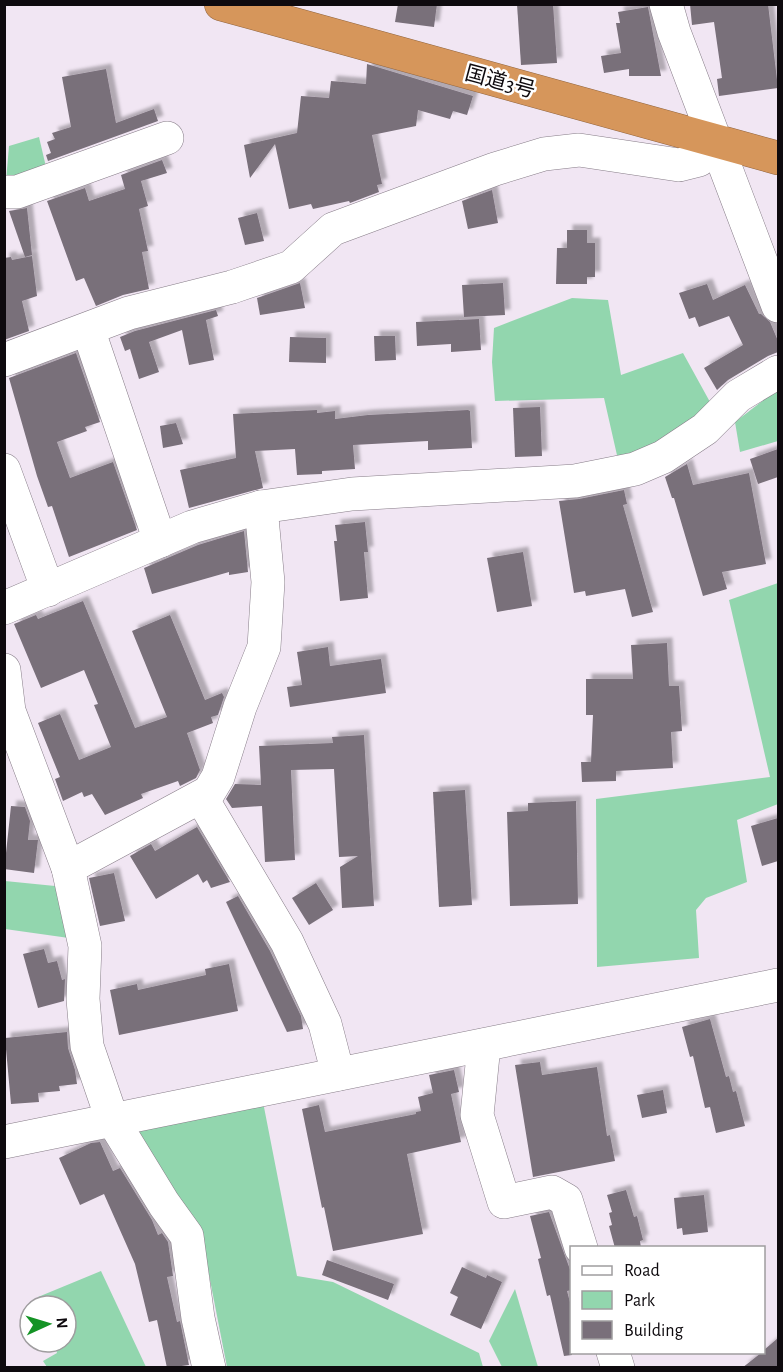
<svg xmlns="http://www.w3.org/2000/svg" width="783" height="1372" font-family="'Alegreya Sans','Noto Sans JP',sans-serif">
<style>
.green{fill:#92d6ae}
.building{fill:#796f7a;filter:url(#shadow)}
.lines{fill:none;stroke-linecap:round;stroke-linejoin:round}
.minor-casing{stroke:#877d88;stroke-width:34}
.highway-casing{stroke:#906540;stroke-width:34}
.minor{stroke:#fff;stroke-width:33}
.highway{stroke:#d6965b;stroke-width:33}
.labels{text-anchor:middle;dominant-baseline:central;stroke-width:5;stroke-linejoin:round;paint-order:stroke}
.street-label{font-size:21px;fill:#0e0a0e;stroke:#fff}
</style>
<defs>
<filter id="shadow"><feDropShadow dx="5.5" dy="-5.5" stdDeviation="1.5" flood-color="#0004"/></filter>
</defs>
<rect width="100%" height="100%" fill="#f1e6f3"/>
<g class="green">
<polygon points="39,137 46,167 6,181 9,146"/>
<polygon points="572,298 608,300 621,375 683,353 710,402 676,437 619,464 604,398 495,401 492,362 494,328"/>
<polygon points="778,389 778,441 740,452 735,422"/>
<polygon points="778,583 778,804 737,820 747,882 706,898 696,910 699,958 597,967 596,799 770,777 729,600"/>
<polygon points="5,881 65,887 76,939 5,929"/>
<polygon points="263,1102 297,1276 333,1282 479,1353 483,1367 227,1367 202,1239 128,1129"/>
<polygon points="101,1271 146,1367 47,1367 43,1361 57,1353 54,1342 66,1342 66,1306 41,1306 38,1297"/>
<polygon points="515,1289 538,1367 502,1367 489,1341"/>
</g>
<g class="building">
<polygon points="398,4 437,4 434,27 395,22"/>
<polygon points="517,4 553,4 557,63 521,65"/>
<polygon points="690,4 768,4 778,88 719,96 717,79 722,78 714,22 692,25"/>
<polygon points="648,7 661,76 629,76 629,69 604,73 601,56 621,53 616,23 620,23 618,12"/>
<polygon points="367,64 473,96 467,115 453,111 450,119 418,110 416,126 372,135 382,184 377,185 379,192 350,203 349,201 313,209 311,204 289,209 275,144 250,178 244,145 297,133 301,96 329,98 331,81 366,84"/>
<polygon points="106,69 116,123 154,109 158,121 48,161 46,155 51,153 47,142 55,139 52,133 71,127 62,77"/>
<polygon points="162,160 167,173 141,181 148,206 139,209 148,251 142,252 149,289 123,295 96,306 84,278 76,281 47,201 85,188 89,201 125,189 121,175"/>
<polygon points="492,190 498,223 468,229 462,201"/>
<polygon points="27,208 32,255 25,257 9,211"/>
<polygon points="257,213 264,241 245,245 238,218"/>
<polygon points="567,230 587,230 587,243 595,243 595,277 587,277 587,284 556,284 557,248 567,248"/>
<polygon points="32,256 37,296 22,301 29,331 4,340 4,258 11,257 12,260"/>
<polygon points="300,283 305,308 260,315 257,298"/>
<polygon points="503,283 505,315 464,317 462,285"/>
<polygon points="707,284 713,300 745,285 759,314 761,314 770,322 778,341 778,352 768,356 728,380 717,390 704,368 743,345 729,316 699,327 695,317 689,319 679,293"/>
<polygon points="216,310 218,316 206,320 214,360 189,365 182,330 149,342 159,372 139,379 130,349 125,351 120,337 135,331"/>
<polygon points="479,319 481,350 451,352 451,344 417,346 416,322"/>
<polygon points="374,336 395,336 396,360 375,361"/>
<polygon points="290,337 326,338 326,363 289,362"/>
<polygon points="76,353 100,422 85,427 87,431 57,442 70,478 113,462 137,530 69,557 52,506 48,507 37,476 9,378"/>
<polygon points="540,407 542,456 515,457 513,408"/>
<polygon points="317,410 317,413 335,411 335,419 368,415 468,410 470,411 472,448 428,450 428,441 353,445 355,469 322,471 322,474 297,475 295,449 255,451 263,488 189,508 180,470 236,458 233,414"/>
<polygon points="176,423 183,444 163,448 160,426"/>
<polygon points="778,449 778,477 758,484 750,459"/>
<polygon points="687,464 693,485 749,473 766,564 722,572 727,589 703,596 674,498 672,498 665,477"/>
<polygon points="624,490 627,504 623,505 653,612 632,617 625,589 586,596 585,591 574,593 559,501 579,499"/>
<polygon points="365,522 368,552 364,552 368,598 340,601 334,541 337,541 335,525"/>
<polygon points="244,531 248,572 229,575 229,572 152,594 144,568 198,545"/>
<polygon points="523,552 532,606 497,612 487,558"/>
<polygon points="83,601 135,728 167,717 132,631 170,615 205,700 222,693 224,697 218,715 211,717 213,723 187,733 200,770 196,778 180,786 178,781 141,794 143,798 105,815 92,794 84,797 82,792 63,801 55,779 60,777 38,723 60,714 79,760 111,747 94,705 98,704 84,670 41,688 14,624 36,615 38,619"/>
<polygon points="667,643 669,686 679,686 682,731 671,732 673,768 616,771 616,781 582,782 581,762 591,762 593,715 586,715 586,679 633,679 631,645"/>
<polygon points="328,647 330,666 381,659 386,693 290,707 287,687 302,685 297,652"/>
<polygon points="364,735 374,906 342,908 340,867 358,856 339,857 334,769 291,770 295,860 265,862 262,806 232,808 226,799 235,784 261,785 259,746 333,743 332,737"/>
<polygon points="465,790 472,905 439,907 433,792"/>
<polygon points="576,801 578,904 510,906 507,812 528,811 528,803"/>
<polygon points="11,806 25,807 30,821 28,840 38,840 34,873 4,869 4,853 6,853"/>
<polygon points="778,818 778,861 762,866 751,826"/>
<polygon points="197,827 230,882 211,888 207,880 203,883 198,874 156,899 130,856 151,844 155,851"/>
<polygon points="114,873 125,921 100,926 89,878"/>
<polygon points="316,883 333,910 309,925 292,898"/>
<polygon points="238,896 270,951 301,1016 303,1029 287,1032 226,902"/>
<polygon points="44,949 48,963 57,961 62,980 65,979 64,1001 38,1008 23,954"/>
<polygon points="229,964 238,1011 119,1035 110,990 137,984 138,990 206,975 205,969"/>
<polygon points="710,1019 726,1077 729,1076 733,1092 736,1091 745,1126 716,1133 710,1107 705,1108 693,1056 690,1057 682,1027"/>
<polygon points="67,1032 68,1048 75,1070 77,1084 59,1086 60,1091 38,1093 39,1102 11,1104 5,1038"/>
<polygon points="540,1062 542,1075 597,1067 607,1136 610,1135 615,1161 533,1177 515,1065"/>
<polygon points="454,1070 459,1092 451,1094 461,1142 407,1154 423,1234 333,1251 324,1207 322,1208 302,1109 319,1105 325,1132 416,1114 416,1112 421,1111 418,1097 433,1093 429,1075"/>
<polygon points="663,1090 667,1113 642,1118 637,1095"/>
<polygon points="100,1142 113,1171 120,1168 152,1220 158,1235 162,1233 168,1242 173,1276 167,1277 177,1322 180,1321 189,1365 167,1368 157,1320 149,1322 135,1264 104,1194 80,1205 59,1158 91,1143"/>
<polygon points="626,1190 634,1217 637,1216 643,1240 640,1241 641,1248 615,1248 609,1226 612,1225 609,1213 612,1212 607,1195"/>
<polygon points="704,1195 708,1232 683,1235 682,1228 677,1229 674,1198"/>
<polygon points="549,1212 572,1275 572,1290 567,1291 572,1310 572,1355 564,1356 550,1295 547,1296 538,1259 541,1258 530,1216"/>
<polygon points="327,1260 394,1284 388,1300 322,1275"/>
<polygon points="462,1267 486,1278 487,1275 502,1282 481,1329 450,1315 458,1297 450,1293"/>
<polygon points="778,1338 778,1368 742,1368 761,1353 764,1353 764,1350"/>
</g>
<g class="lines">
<g class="minor-casing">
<g id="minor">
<polyline points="666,4 674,32 778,306"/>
<polyline points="4,192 17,192 167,138"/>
<polyline points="88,329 160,541"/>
<polyline points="4,360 129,313 232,287 291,267 333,229 495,169 544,154 579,150 679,165 699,160 715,140"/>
<polyline points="4,470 48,590"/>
<polyline points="4,608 192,527 261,507 352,494 575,481 635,469 663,457 705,429 738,396 778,372"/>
<polyline points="4,670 9,711 68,868 85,946 83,999 87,1046 112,1119 164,1204 187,1236 198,1318 209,1368"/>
<polyline points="201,797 287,942 325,1024 338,1074"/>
<polyline points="68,868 209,792 218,777 240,707 264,647 268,582 261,507"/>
<polyline points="484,1045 477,1115 504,1202 552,1192 566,1200 581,1248"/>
<polyline points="4,1142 778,985"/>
<polyline points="613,1352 618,1368"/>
</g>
</g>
<g class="highway-casing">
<polyline id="highway" points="221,4 778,158"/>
</g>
<use href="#minor" class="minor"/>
<use href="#highway" class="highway"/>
</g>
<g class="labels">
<g class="street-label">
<text transform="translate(500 82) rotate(15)">国道3号</text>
</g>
</g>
<rect width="783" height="1372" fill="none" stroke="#0e0a0e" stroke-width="12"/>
<rect x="570" y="1246" width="195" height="108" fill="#ffffff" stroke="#9f9d9f" stroke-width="1.5"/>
<rect x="582" y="1266" width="30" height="9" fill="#ffffff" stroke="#9f9d9f" stroke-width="1.5"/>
<text x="624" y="1276" font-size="18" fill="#0e0a0e">Road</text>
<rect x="582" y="1291" width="30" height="18" fill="#92d6ae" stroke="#9f9d9f" stroke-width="1.5"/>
<text x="624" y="1306" font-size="18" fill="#0e0a0e">Park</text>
<rect x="582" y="1321" width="30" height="18" fill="#796f7a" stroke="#9f9d9f" stroke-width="1.5"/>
<text x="624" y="1336" font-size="18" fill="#0e0a0e">Building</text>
<g transform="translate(48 1324) rotate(86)"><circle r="28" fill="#ffffff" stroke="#9f9d9f" stroke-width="1.5"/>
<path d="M0-4.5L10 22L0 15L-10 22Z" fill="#149325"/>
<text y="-9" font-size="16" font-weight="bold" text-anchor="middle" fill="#0e0a0e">N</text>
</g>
</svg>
